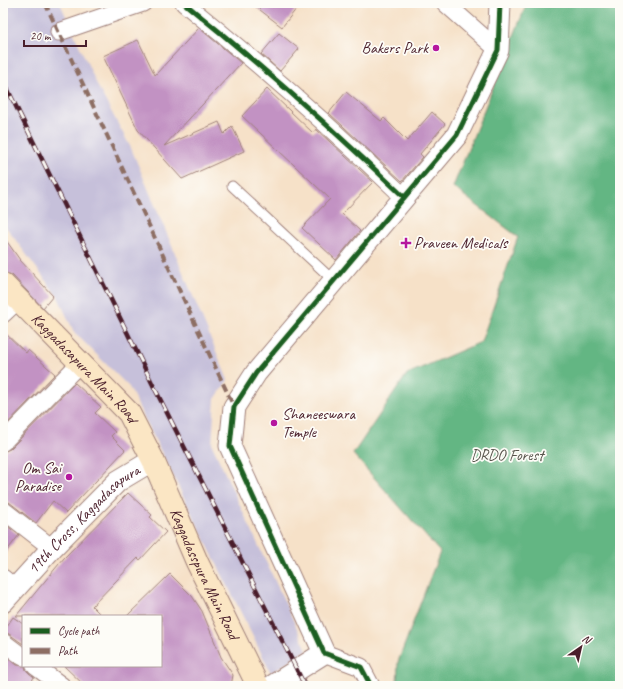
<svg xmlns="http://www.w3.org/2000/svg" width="623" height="689" font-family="Caveat,sans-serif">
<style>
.industrial{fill:#c6c0da}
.forest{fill:#64b683;stroke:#576a57}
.building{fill:#c292c3}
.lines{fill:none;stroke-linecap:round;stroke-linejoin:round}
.service-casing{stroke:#a0807a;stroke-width:11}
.minor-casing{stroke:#a0807a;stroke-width:19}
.tertiary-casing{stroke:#a0807a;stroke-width:23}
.secondary-casing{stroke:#a0807a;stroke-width:24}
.service{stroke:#fff;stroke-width:9}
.minor{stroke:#fff;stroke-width:17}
.tertiary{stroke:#fff;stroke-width:21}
.secondary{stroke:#fbe6c4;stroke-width:22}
.rail-casing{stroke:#4a1f2b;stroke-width:4.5}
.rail{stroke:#fdfcf7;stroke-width:3;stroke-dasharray:9;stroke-linecap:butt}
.quiet{stroke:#8d6e63;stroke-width:4;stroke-dasharray:8 4;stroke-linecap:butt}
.cycleway-casing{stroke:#fdfcf7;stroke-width:8}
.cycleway{stroke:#1b5e20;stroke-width:5}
.poi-dot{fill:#b5179e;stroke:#fdfcf7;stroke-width:1.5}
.labels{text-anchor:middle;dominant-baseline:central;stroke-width:3.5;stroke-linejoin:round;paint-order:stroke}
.poi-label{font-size:16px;fill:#4a1f2b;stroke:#fdfcf7;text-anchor:end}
.street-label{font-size:16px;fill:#4a1f2b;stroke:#fdfcf7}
.park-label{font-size:16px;fill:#59564d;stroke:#fdfcf7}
</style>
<rect width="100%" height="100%" fill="#fdfcf7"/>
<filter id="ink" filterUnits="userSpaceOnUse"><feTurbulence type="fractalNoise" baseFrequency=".025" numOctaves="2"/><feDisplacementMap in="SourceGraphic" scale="8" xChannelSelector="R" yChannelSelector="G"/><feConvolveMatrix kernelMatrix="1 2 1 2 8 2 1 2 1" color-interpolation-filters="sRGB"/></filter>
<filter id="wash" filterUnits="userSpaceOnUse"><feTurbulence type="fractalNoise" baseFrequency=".012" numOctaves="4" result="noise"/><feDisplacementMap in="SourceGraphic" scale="16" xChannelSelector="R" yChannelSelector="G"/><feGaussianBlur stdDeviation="0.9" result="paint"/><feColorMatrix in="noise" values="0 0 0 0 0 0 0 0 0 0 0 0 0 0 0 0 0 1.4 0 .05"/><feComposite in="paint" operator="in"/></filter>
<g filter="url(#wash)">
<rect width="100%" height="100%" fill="#f6e1c8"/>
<polygon class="industrial" points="3,3 60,3 99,89 131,148 228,380 215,399 212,445 307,650 271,673 129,387 74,332 58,297 3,223"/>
<polygon class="forest" points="527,3 620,3 620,686 397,686 398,662 440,552 353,454 407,374 481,342 518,237 453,187"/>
<g id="blocks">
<g class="building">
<polygon points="251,3 301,3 282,27"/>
<polygon points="199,28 241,63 164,146 219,122 224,134 232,126 244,151 182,179 138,130 103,56 138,40 155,75"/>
<polygon points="279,33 299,49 280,71 261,54"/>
<polygon points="267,89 313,133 316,129 373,182 342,214 360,231 336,260 302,228 330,199 242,116"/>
<polygon points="346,92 381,121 384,118 407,141 432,112 445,124 420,154 423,157 402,181 329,113"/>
<polygon points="3,236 20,260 53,296 43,308 12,275 3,272"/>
<polygon points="3,331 26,353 28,350 55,374 3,428"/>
<polygon points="75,383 101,407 95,413 115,432 111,436 125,450 66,513 53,501 36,523 9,502 3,500 3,452 10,449"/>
<polygon points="128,493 152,515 150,517 166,532 140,560 138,558 92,606 102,616 16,616 64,558"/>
<polygon points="3,523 19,535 3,556"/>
<polygon points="170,574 192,596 202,611 221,657 233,675 231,686 85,686 64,666 161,666 161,616 127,616"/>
<polygon points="13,617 23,624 23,644 9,634 3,632"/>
<polygon points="3,654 17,665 25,666 26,670 34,677 29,686 3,686"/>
</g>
</g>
</g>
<g filter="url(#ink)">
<use href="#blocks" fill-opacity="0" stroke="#a0807a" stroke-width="1"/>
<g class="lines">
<g class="service-casing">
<polyline id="service" points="232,186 334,281"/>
</g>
<g class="minor-casing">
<g id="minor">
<path d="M184,3C260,64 334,130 404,197"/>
<polyline points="445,3 498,50"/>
<polyline points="59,32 143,3"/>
<polyline points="3,314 19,299"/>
<polyline points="3,442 80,363"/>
<polyline points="3,510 52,548"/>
<polyline points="3,578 15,588"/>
<polyline points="3,642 23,657"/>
<polyline points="324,653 361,667 371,686"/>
<polyline points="35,666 62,686"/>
</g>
</g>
<g class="tertiary-casing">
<g id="tertiary">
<path id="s1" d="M3,602L52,548L118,481L153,460"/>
<polyline points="272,686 324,653 230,446 234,407 256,373 457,135 498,50 500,3"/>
</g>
</g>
<g class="secondary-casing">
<g id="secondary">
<path id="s2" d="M3,284L129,413L153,460L197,562L258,686"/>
</g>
</g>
<use href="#service" class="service"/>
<use href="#minor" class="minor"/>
<use href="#tertiary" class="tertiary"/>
<use href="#secondary" class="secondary"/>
<g class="rail-casing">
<polyline id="rail" points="3,80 155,389 305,686"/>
</g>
<use href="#rail" class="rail"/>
<polyline class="quiet" points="45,3 234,407"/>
<g class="cycleway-casing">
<g id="cycleway">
<path d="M184,3C260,64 334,130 404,197"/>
<polyline points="371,686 361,667 324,653 230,446 234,407 256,373 457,135 498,50 500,3"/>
</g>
</g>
<use href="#cycleway" class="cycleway"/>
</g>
</g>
<g class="poi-dot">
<circle cx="436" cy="48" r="4"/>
<path d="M404 237h4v4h4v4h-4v4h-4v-4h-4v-4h4z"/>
<circle cx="274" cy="423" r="4"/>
<circle cx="69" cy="477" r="4"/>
</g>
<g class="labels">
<g class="poi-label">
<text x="428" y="48">Bakers Park</text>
<text x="414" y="243" text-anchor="start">Praveen Medicals</text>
<text x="282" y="414" text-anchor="start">Shaneeswara<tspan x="282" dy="18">Temple</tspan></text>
<text x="61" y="468">Om Sai<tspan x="61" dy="18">Paradise</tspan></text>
</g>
<g class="street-label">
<text stroke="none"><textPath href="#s2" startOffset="117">Kaggadasapura Main Road</textPath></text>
<text stroke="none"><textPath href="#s1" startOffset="116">19th Cross, Kaggadasapura</textPath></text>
<text stroke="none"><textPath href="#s2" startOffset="358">Kaggadasspura Main Road</textPath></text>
</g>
<g class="park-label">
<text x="507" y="455">DRDO Forest</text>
</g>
</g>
<rect width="623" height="689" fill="none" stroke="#fdfcf7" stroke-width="16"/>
<rect x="22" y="615" width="140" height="52" fill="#fdfcf7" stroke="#b5a4a5"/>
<rect x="30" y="628" width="20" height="6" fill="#1b5e20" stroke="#b5a4a5"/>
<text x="58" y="635" font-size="12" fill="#4a1f2b">Cycle path</text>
<rect x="30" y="648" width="20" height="6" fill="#8d6e63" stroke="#b5a4a5"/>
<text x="58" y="655" font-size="12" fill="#4a1f2b">Path</text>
<g transform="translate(581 647) rotate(34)" stroke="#fdfcf7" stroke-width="3" paint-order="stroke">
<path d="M0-3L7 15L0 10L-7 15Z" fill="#4a1f2b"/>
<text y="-6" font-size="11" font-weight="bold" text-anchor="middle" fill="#4a1f2b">N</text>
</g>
<path d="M24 40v6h62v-6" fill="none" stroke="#4a1f2b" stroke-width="2"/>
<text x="30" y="40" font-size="12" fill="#4a1f2b" stroke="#fdfcf7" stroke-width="3" paint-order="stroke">20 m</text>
</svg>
